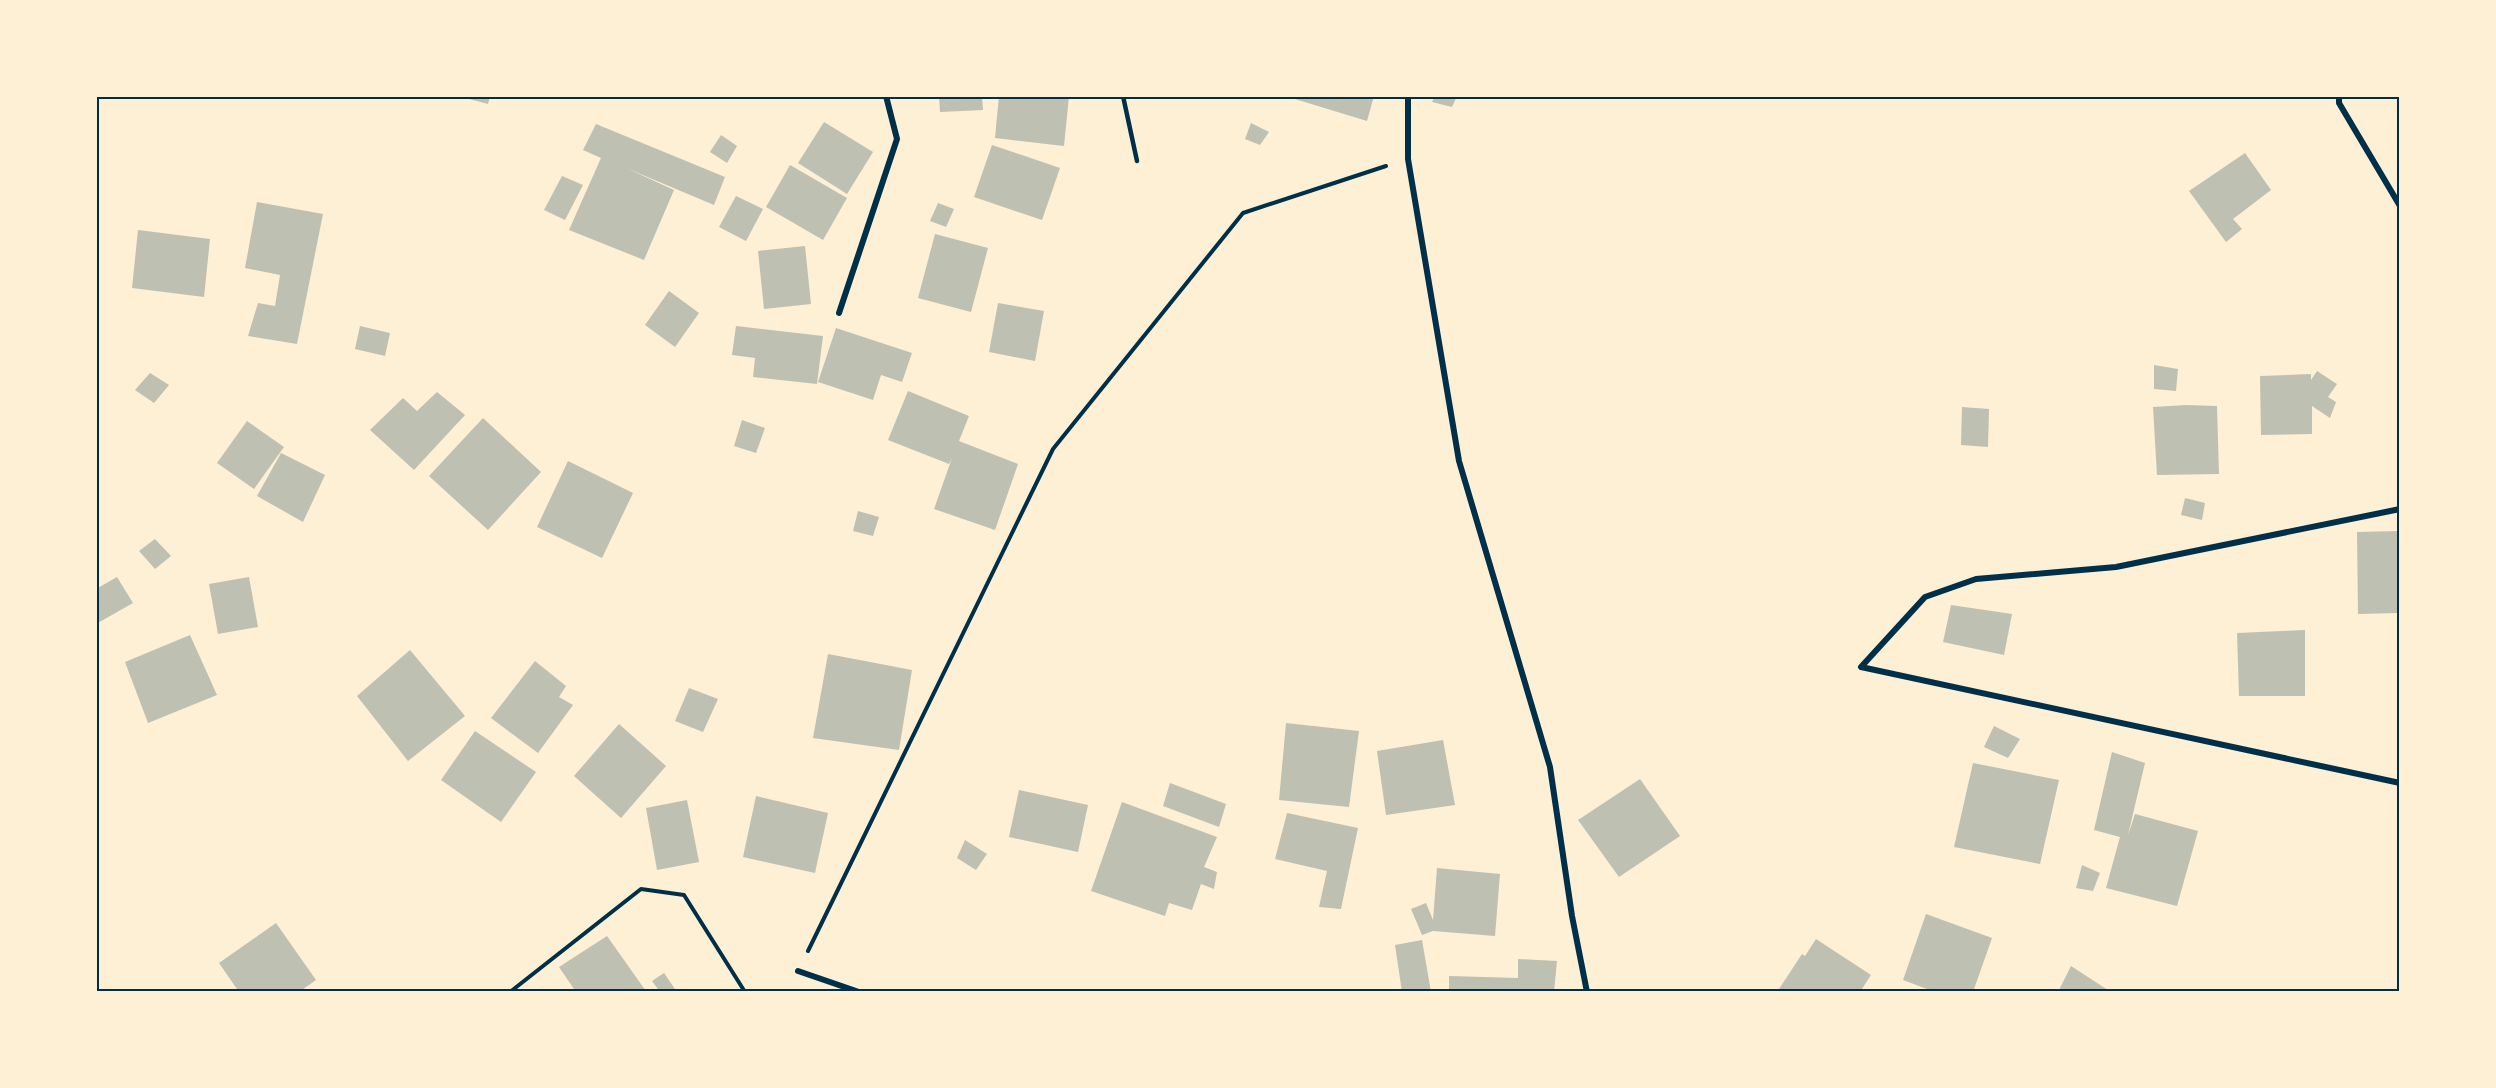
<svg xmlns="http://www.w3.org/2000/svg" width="2496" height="1088" font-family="'Fira Sans Condensed',sans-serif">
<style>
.building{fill:#bec0b2}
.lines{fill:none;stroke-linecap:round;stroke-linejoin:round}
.path{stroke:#003049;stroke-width:4}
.service{stroke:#003049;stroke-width:4.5}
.minor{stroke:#003049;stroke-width:6}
.neatline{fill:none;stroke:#003049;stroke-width:2}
</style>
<rect width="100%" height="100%" fill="#fdf0d5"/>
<g class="building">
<polygon points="458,96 490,96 488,104"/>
<polygon points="939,96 982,96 983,110 940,112"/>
<polygon points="999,96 1069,96 1064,146 995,138"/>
<polygon points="1285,96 1374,96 1367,121"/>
<polygon points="1435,96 1457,96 1452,107 1432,102"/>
<polygon points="824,122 873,152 847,194 798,163"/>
<polygon points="1251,123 1269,132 1260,145 1245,139"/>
<polygon points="596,124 725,177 714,205 626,168 674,190 644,260 569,230 601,158 583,150"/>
<polygon points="721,135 737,146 727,163 710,152"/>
<polygon points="992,145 1060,168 1042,220 974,197"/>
<polygon points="2245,153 2271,190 2233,219 2242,229 2226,242 2189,191"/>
<polygon points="790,165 847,198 823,240 766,207"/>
<polygon points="562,176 583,185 565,220 544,210"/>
<polygon points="736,196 763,209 746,241 719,227"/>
<polygon points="257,202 323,214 297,344 248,336 258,303 275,306 280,275 245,268"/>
<polygon points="938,203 954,209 946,227 930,221"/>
<polygon points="138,230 210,239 204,297 132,288"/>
<polygon points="935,234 988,248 971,312 918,298"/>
<polygon points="805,246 811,304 764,309 758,251"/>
<polygon points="669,291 699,313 675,347 645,325"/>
<polygon points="998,303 1044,311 1035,361 989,352"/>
<polygon points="360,326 390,333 385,356 355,349"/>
<polygon points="736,326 823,336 817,384 753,377 755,358 732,355"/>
<polygon points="836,328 912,353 902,382 881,375 873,400 818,382"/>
<polygon points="2154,365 2178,369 2176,391 2154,389"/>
<polygon points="2317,371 2337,384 2328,397 2336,402 2330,418 2312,406 2312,434 2261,435 2260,376 2311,374 2311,380"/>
<polygon points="150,373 169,385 154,403 135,390"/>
<polygon points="908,391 969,416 959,441 1018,464 995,530 934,509 952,458 949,464 888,440"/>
<polygon points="437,392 465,415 414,470 370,430 403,398 417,411"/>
<polygon points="2186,405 2217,406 2219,474 2157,475 2153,407"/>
<polygon points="1962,407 1989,409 1988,447 1961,445"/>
<polygon points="483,418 541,472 488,530 429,476"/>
<polygon points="742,420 765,428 756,453 734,446"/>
<polygon points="247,421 284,447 254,489 217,463"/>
<polygon points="281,453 325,475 303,522 257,496"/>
<polygon points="568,461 633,493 602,558 537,527"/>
<polygon points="2185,498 2205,503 2202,520 2181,515"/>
<polygon points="858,511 879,517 873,536 853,531"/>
<polygon points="2400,531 2400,613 2358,614 2357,532"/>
<polygon points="155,539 171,556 155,569 139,551"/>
<polygon points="117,577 133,603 96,624 96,589"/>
<polygon points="249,577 258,627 218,634 209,584"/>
<polygon points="1951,605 2012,614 2004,655 1943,642"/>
<polygon points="2305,630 2305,696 2239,696 2237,633"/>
<polygon points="190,635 217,695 148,723 125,662"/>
<polygon points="410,650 465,716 408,761 357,696"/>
<polygon points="828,654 912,670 899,750 813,738"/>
<polygon points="535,661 566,686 559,697 573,705 538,753 491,718"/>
<polygon points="689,688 718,699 703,732 675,721"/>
<polygon points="1286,723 1359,731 1349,807 1279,800"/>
<polygon points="619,724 666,766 621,818 574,776"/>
<polygon points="1994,726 2020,739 2008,758 1984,747"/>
<polygon points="475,731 536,772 501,822 441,780"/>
<polygon points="1443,740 1455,805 1386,815 1377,751"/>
<polygon points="2112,752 2145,763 2128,835 2135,814 2198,831 2177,906 2106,888 2120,837 2094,830"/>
<polygon points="1973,763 2059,780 2040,864 1954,847"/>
<polygon points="1640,779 1680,836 1619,877 1578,820"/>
<polygon points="1170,783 1226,804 1219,827 1163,806"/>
<polygon points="1019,790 1088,805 1078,852 1009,837"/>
<polygon points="756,796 828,813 815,873 743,857"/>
<polygon points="687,800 699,862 657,870 646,808"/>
<polygon points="1122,802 1217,837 1204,867 1217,872 1214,889 1201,884 1192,910 1169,903 1165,916 1091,891"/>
<polygon points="1287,813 1358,828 1341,909 1319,907 1327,871 1275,859"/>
<polygon points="965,840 987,854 976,870 957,858"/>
<polygon points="2082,865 2100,873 2093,891 2076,888"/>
<polygon points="1437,868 1500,874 1495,936 1433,931 1422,935 1411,909 1426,903 1433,920"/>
<polygon points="1926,914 1992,938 1973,992 1935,992 1903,980"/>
<polygon points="276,923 316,980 299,992 239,992 219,963"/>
<polygon points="607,936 643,987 647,992 576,992 559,967"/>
<polygon points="1816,939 1871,975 1860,992 1777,992 1802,954 1805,956"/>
<polygon points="1422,940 1431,992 1402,992 1395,945"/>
<polygon points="1518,959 1557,961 1554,992 1449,992 1449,976 1518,978"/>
<polygon points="2071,966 2111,992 2058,992"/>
<polygon points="664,973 677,992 660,992 652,981"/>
</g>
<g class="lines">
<g class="path">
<polyline points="808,951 1053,449 1243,213 1386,166"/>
<polyline points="510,992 641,889 684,895 745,992"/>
</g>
<polyline class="service" points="1123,96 1137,161"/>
<g class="minor">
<polyline points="1408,96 1408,159 1459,461 1550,767 1572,916 1587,992"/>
<polyline points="2339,96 2339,103 2400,206"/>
<polyline points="839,313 897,139 886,96"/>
<polyline points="2400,509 2116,567 1976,579 1925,597 1861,667 2400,783"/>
<polyline points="798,971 859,992"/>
</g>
</g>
<rect width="2496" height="1088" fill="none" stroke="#fdf0d5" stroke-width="195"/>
<rect x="98" y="98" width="2300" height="892" class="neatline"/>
</svg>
